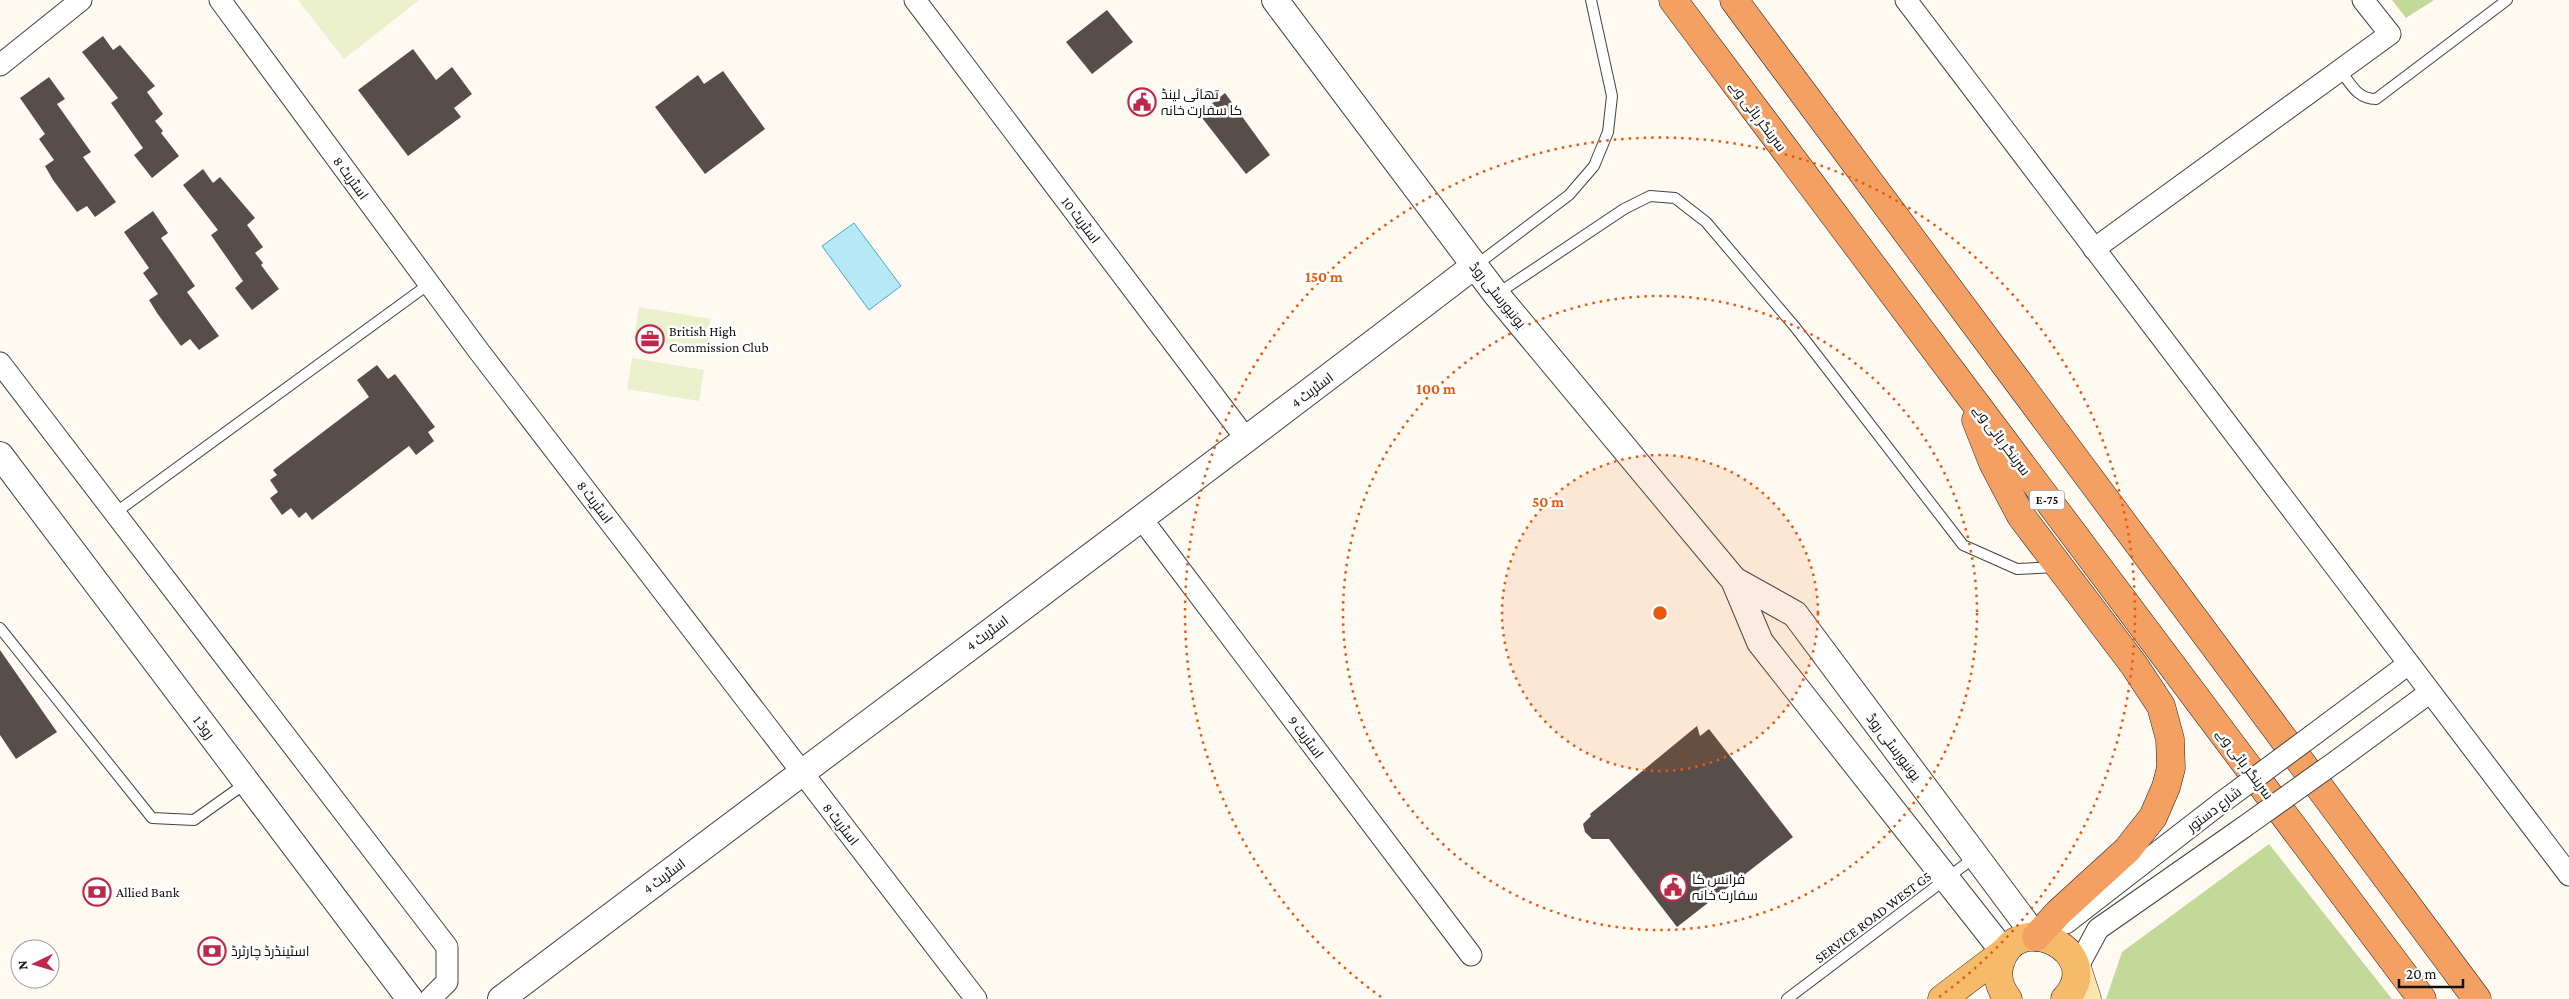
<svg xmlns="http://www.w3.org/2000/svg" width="2569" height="999" font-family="'Crimson Pro',Cairo,serif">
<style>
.forest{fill:#c2d99a}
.pitch{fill:#eaf0cc}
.water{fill:#b6e9f5;stroke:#3faccb}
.building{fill:#574e4b}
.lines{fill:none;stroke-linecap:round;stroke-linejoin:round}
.service-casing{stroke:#424242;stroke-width:12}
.minor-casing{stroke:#424242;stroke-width:23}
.tertiary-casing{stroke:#424242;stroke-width:28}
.secondary-casing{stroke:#313131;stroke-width:29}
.primary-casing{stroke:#202020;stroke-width:29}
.trunk-casing{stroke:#202020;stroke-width:29}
.service{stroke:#fff;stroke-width:10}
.minor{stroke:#fff;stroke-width:21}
.tertiary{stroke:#fff;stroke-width:26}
.secondary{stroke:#fde6ad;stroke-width:28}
.primary{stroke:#f6bb6a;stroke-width:28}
.trunk{stroke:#f4a063;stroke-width:28}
.minor-bridge-casing{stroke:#424242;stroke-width:23;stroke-linecap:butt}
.minor-bridge{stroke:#fff;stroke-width:21}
.ring{fill:none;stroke:#e8590c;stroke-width:2.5;stroke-dasharray:2.5 5}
.labels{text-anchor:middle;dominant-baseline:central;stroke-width:5;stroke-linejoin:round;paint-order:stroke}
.shield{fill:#fff;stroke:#575757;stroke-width:1}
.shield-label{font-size:12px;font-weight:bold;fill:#0f0f0f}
.poi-label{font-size:14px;fill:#0f0f0f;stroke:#fff;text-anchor:start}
.street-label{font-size:14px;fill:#0f0f0f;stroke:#fff}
.centre{fill:#e8590c;stroke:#fff;stroke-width:2.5}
.ring-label{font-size:15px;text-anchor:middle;font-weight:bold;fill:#e8590c;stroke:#fff;stroke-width:5;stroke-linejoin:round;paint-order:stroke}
</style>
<rect width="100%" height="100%" fill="#fffaf1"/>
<g class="forest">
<polygon points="2392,0 2434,0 2406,18"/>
<polygon points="2269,844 2392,999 2106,999 2122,952"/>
</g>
<g class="pitch">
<polygon points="298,0 419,0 344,59"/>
<polygon points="639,307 711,319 706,350 634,339"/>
<polygon points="632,358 704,370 699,401 627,389"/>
</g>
<polygon class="water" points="854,223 901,286 869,310 822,246"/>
<g class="building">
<polygon points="1107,10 1133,42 1092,74 1066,42"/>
<polygon points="103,36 113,50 120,45 155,86 147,92 163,114 155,121 163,131 161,133 179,156 152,178 134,155 143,148 111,103 118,98 82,52"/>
<polygon points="413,49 436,80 452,67 472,94 454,108 461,117 408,156 358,90"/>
<polygon points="723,71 765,129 705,174 655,107 698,75 704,84"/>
<polygon points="49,77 65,99 57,104 91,152 83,157 116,202 95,217 87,206 77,212 53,180 45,166 54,160 39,139 45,134 20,98"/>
<polygon points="1225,93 1270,155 1246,174 1199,114"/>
<polygon points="203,169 213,183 220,177 255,218 247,225 263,247 255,253 263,263 261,265 279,289 252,310 235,288 243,281 211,235 218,230 183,185"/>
<polygon points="153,211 168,233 161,238 195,286 187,292 219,336 199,350 190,339 181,346 157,313 149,300 158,294 143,273 149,268 124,232"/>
<polygon points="377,365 388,379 395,374 423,411 435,427 428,432 434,441 416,455 409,446 312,520 306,512 299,518 291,508 282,515 270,498 278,492 270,480 277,475 273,470 369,397 357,380"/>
<polygon points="0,650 57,732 16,759 0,735"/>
<polygon points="1697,726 1700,736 1709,729 1793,837 1677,927 1609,839 1592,839 1585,832 1583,824 1591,816 1590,814"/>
</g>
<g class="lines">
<g class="service-casing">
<g id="service">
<path d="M2340,70C2351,84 2357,99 2376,99L2507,0"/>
<polyline points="1475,266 1569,195 1594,166 1608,132 1612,96 1591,0"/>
<polyline points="1497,294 1624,209 1650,196 1675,198 1706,222 1795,327 1963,545 2017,569 2057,567"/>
<polyline points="115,513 429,284"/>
<polyline points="0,628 152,818 194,820 246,783"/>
<polyline points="1787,999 1975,857"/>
</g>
</g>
<g class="minor-casing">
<g id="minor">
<polyline points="220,0 478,350 976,999"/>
<polyline points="915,0 1247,440"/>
<polyline points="1906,0 2569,875"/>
<polyline points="0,65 81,0"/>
<polyline points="2094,249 2390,34 2363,0"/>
<polyline points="0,363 447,947 447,982 430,999"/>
<polyline points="1141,518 1471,955"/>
<polyline points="2313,735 2407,665"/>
<polyline points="2338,760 2429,693"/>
<polyline points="2066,923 2221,803"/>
<polyline points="2077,968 2098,929 2244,827"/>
</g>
</g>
<g class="tertiary-casing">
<g id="tertiary">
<polyline points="1275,0 1496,294 1734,580 1760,642 2004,952"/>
<polyline points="0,455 410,999"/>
<polyline points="1734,580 1795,614 2036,937"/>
<path d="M501,999C825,754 1152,513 1474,266"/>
</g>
</g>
<g class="secondary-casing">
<polyline id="secondary" points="2077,968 2087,999"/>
</g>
<g class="primary-casing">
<g id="primary">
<polyline points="1942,999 2004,952"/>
<path d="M2008,999C2000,989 1996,976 2000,963C2017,906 2108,953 2065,999"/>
</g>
</g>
<g class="trunk-casing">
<g id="trunk">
<polyline points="1673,0 2422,999"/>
<polyline points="1734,0 2477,999"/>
<polyline points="1976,420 1993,463 2021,516 2134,665 2161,706 2170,739 2171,768 2166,787 2153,817 2127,850 2058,913 2036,937"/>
</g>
</g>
<use href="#service" class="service"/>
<use href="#minor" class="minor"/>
<use href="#tertiary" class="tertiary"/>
<use href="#secondary" class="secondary"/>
<use href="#primary" class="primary"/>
<use href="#trunk" class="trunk"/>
<g class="minor-bridge-casing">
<g id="minor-bridge">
<polyline points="2221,803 2313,735"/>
<polyline points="2244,827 2338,760"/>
</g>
</g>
<use href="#minor-bridge" class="minor-bridge"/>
</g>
<circle cx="1660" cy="613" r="158" fill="#e8590c" fill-opacity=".12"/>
<g class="ring">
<circle cx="1660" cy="613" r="158"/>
<circle cx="1660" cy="613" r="317"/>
<path d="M1381 997A475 475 0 1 1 1939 997"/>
</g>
<defs>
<g id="civic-ring" transform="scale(1.4375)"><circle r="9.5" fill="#fff" stroke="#bd2949" stroke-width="1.5"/><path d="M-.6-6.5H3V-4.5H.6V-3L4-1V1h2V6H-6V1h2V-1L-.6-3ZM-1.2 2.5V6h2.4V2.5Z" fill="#bd2949"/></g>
<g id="office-ring" transform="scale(1.4375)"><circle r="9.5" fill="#fff" stroke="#bd2949" stroke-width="1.5"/><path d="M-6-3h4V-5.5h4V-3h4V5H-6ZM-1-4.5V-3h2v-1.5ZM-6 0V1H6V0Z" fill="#bd2949"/></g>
<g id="bank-ring" transform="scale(1.4375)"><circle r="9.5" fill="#fff" stroke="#bd2949" stroke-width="1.5"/><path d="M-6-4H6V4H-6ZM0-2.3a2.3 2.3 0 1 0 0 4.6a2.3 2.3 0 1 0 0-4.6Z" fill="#bd2949"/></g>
</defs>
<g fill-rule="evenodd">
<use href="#civic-ring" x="1142" y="102"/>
<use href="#office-ring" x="650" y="339"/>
<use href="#civic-ring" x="1673" y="887"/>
<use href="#bank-ring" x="97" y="892"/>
<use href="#bank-ring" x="212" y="951"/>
</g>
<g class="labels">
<rect class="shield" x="2029.5" y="490.5" width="35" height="19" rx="4"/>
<g class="shield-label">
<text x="2047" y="500">E-75</text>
</g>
<g class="poi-label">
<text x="1161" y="94">تھائی لینڈ<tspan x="1161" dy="16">کا سفارت خانہ</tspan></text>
<text x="669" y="331">British High<tspan x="669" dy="16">Commission Club</tspan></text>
<text x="1692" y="879">فرانس کا<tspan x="1692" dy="16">سفارت خانہ</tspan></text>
<text x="116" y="892">Allied Bank</text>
<text x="231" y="951">اسٹینڈرڈ چارٹرڈ</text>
</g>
<g class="street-label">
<text transform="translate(1758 116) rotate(53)">سرینگر ہائی وے</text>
<text transform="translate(351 178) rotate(54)">اسٹریٹ 8</text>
<text transform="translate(1081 220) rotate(53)">اسٹریٹ 10</text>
<text transform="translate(1498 295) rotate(51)">یونیورسٹی روڈ</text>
<text transform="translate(1312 390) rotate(-37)">اسٹریٹ 4</text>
<text transform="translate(2002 440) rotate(53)">سرینگر ہائی وے</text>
<text transform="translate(595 502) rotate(53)">اسٹریٹ 8</text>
<text transform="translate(987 633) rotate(-37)">اسٹریٹ 4</text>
<text transform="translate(204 727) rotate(53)">روڈ 1</text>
<text transform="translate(1306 737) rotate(53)">اسٹریٹ 9</text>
<text transform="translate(1894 747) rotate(53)">یونیورسٹی روڈ</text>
<text transform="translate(2245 764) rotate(53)">سرینگر ہائی وے</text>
<text transform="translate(2214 809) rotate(-37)">شارع دستور</text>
<text transform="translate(841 824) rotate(52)">اسٹریٹ 8</text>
<text transform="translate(664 876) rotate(-37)">اسٹریٹ 4</text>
<text transform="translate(1873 917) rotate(-37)">SERVICE ROAD WEST G5</text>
</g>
</g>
<circle cx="1660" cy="613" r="8" class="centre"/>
<g class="ring-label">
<text x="1324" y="282">150 m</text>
<text x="1436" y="394">100 m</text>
<text x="1548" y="507">50 m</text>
</g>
<g transform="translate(35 964) rotate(265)"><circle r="24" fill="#ffffff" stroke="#9f9f9f"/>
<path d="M0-4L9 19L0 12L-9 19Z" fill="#bd2949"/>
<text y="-8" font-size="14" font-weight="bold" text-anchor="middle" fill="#0f0f0f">N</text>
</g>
<path d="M2399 979v8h64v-8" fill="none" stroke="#0f0f0f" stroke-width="2.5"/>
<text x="2406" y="979" font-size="15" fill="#0f0f0f" stroke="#ffffff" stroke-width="4" paint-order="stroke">20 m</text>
</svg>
